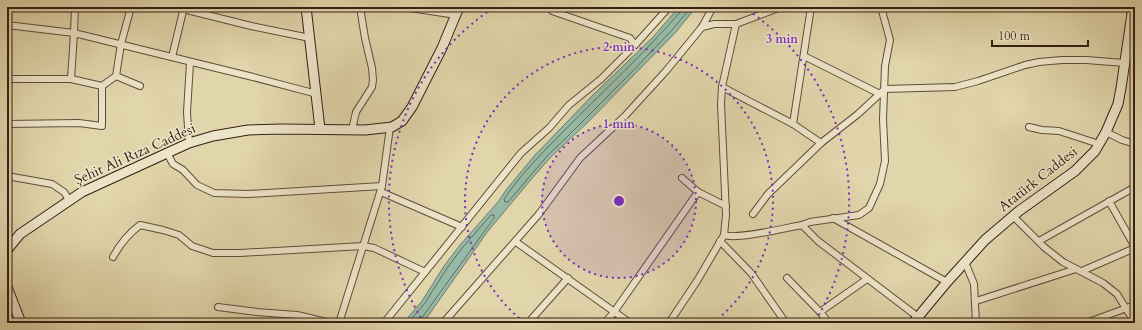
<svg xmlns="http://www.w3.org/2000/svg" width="1142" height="330" font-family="Cardo,serif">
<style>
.water{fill:#95b9a4;stroke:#6f7b6a}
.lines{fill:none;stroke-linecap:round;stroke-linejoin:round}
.shore{stroke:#656c5c;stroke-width:1}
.street-casing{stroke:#604c3a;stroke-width:8}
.secondary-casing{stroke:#351f14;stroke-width:11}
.street{stroke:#ece4c8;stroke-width:6}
.secondary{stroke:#ece4c8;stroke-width:9}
.ring{fill:none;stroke:#7b2cbf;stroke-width:2;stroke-dasharray:2 4}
.labels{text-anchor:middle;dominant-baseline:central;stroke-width:3;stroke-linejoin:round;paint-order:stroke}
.street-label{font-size:14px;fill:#351f14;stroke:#ece4c8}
.centre{fill:#7b2cbf;stroke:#ece4c8;stroke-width:2}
.ring-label{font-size:12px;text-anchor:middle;font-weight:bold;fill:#7b2cbf;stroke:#ece4c8;stroke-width:3;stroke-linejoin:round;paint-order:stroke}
</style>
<rect width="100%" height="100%" fill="#e1d5ab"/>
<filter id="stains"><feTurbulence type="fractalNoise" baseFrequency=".005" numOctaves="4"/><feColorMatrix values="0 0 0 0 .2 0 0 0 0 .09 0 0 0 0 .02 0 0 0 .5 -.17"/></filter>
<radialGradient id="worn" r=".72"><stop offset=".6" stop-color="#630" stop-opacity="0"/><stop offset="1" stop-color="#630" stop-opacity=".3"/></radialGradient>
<polygon class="water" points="679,7 696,7 676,32 588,122 550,158 534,176 488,231 423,323 403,323 422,301 444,266 460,245 498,202 506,190 535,155 593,95 653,37"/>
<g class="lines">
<g class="shore">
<path d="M682,7L681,11C645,53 603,91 564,131C543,152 521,174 504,199L505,202H508L548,155L568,136L626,78L673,29L691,7"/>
<polyline points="408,323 425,303 447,268 463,247 491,215 494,215 494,218 421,319 420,323"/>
</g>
<g class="street-casing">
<g id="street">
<polyline points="404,7 456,15"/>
<polyline points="550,7 552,11 630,38 635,45"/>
<polyline points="183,9 251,26 310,38"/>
<polyline points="7,25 74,33 253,77 317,94"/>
<polyline points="702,27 714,24 736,24 781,7"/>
<polyline points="804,56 880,94"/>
<polyline points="172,57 184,7"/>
<polyline points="116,76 140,86"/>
<polyline points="7,79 71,79 102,86 102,126 79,123 7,124"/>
<polyline points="71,79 74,33 75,7"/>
<polyline points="102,86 116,76 121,44 131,7"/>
<polyline points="722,87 793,124 821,143"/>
<polyline points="793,124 811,7"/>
<polyline points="1029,127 1042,130 1059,131 1099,144"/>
<polyline points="352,130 356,112 372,87 373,80 372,68 365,38 360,7"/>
<polyline points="1106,132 1122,140 1135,144"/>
<polyline points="189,143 187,112 190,63"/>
<polyline points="167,153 173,164 183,170 197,185 214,193 248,194 382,186"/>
<polyline points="7,176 52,184 64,192 69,200"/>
<polyline points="682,178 698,192 726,206"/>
<polyline points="381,192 462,227"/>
<polyline points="1109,201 1135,247"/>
<polyline points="753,214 768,194 793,170 821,143 858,114 885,89 955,87 978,81 1025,65 1039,62 1062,60 1086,60 1125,63"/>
<polyline points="1013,216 1044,247 1063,262 1103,283 1117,294 1135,323"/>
<polyline points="833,218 947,282"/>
<polyline points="802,225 818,241 918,317"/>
<path d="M724,235C737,240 785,228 802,225L810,222L859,215L869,208L880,184L885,161L883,119L885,66L890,40L881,7"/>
<polyline points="720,241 751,273 786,323"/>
<polyline points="1039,241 1135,187"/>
<polyline points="516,242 630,323"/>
<path d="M113,257C120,244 128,234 140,225L163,230L179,235L192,246L213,253H240L363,246L374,248L425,272"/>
<polyline points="965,262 974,284 976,323"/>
<polyline points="1082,271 1135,248"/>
<polyline points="787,278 820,312"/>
<polyline points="976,301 1076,269"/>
<polyline points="218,307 257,312 297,315 331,323"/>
<polyline points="339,323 382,186 390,127"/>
<polyline points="384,323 521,153 549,128 569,105 601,79 635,45 669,7"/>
<polyline points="443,323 539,214 580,158 624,117 666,71 702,27 713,7"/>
<polyline points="528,323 568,278"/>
<polyline points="605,323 614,312 698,192"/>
<polyline points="669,323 697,281 724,235 726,215 721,104 722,87 736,24"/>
<polyline points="829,323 820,312 867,279"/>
<polyline points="1086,323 1135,305"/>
</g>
</g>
<g class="secondary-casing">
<g id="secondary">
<polyline points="306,7 320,129"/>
<polyline points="7,250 20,234 82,192 189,143 213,136 248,130 281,129 365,130 392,127 402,121 412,107 442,48 459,7"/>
<polyline points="7,287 21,323"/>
<polyline points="913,323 947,282 985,240 1019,211 1075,171 1095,151 1106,132 1118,104 1121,88 1133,7"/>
</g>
</g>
<use href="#street" class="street"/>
<use href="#secondary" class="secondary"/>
</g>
<circle cx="619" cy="201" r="77" fill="#7b2cbf" fill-opacity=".12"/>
<g class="ring">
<circle cx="619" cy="201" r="77"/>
<path d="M524 322A154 154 0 1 1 714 322"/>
<path d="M424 323A230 230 0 0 1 495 7M743 7A230 230 0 0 1 814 323"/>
</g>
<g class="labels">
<g class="street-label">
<text transform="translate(135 154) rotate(-24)">Şehit Ali Rıza Caddesi</text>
<text transform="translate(1038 179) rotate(-38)">Atatürk Caddesi</text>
</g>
</g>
<circle cx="619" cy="201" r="6" class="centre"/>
<g class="ring-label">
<text x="782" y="43">3 min</text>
<text x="619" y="51">2 min</text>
<text x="619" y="128">1 min</text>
</g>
<rect width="1142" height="330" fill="none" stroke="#e1d5ab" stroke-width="24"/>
<rect x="8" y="8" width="1126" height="314" fill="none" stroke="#351f14" stroke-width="2"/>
<rect x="12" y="12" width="1118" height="306" fill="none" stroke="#351f14"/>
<path d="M992 40v6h96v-6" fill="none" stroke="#351f14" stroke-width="2"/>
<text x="998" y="40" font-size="12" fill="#351f14" stroke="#ece4c8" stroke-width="3" paint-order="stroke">100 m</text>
<rect width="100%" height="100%" filter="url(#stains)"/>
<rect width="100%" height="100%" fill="url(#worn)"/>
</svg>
